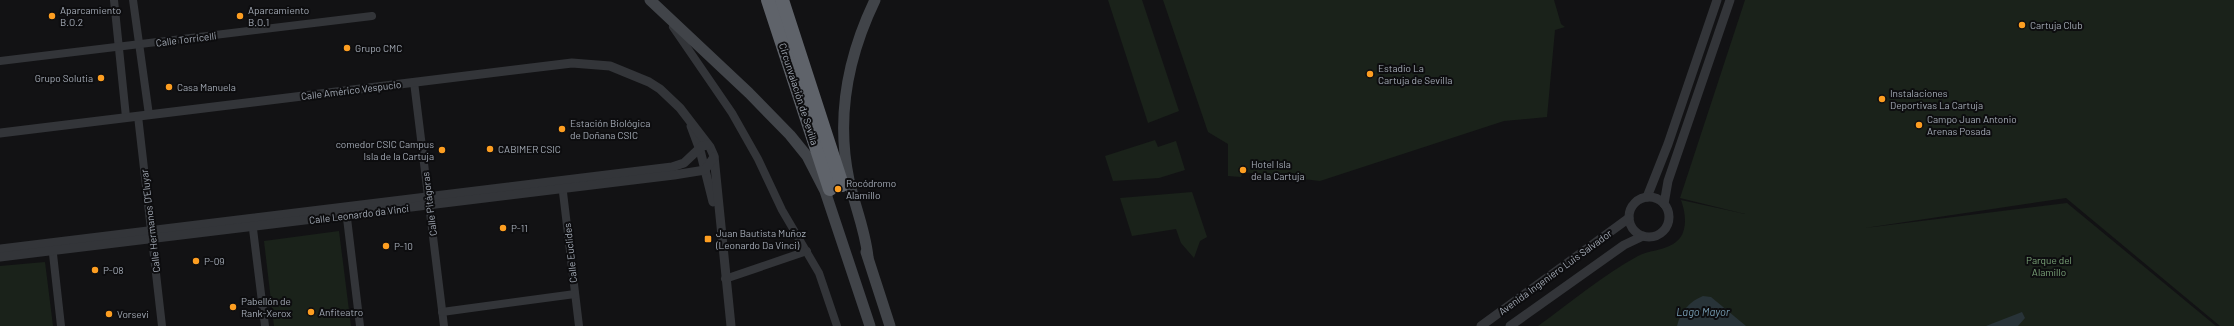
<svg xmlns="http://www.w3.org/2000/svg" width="2234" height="326" font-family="Barlow,sans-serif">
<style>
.green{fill:#1a221a}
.water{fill:#283338}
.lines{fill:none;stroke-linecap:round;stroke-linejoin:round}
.minor{stroke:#333539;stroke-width:8}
.tertiary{stroke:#333539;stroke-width:9}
.secondary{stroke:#414449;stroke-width:11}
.motorway{stroke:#5f636a;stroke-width:14}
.poi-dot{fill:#fd9e21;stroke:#0d0d0f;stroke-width:1.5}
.labels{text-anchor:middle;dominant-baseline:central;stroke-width:4;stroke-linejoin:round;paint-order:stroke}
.poi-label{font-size:10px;fill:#a3aab5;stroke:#0d0d0f;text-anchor:start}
.street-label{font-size:10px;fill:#a3aab5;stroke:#0d0d0f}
.park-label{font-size:10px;fill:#7aa278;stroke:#0d0d0f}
.water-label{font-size:11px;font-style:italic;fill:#779db3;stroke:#0d0d0f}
</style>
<rect width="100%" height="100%" fill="#121214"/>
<g class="green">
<polygon points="1108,0 1142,0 1179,111 1148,123"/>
<polygon points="1163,0 1554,0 1561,24 1565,27 1555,30 1547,117 1504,121 1320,181 1243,172 1241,177 1228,176 1228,144 1208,132"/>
<path d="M1745,0H2234V326H2220L2066,198L1865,228L2067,203L2216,326H1538C1570,303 1603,275 1638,256C1652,249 1669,251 1680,238C1688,227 1685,211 1681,200L1745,214L1680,198Z"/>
<polygon points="1155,140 1158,147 1176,141 1185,170 1159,178 1113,181 1105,156"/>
<polygon points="1192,192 1207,237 1200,241 1194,258 1181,243 1176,229 1132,236 1120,198"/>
<polygon points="339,231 351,326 274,326 264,241"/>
<polygon points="45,262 53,326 0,326 0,266"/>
</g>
<g class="water">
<path d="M1703,296L1711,297L1746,326H1677C1680,312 1690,301 1703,296Z"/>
<polygon points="2022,312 2025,318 2018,326 1986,326"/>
</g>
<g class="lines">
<g class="minor">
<polyline points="114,0 126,117"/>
<polyline points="133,0 149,115"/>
<polyline points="673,27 732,113 758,159 782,210 819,273 837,326"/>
<polyline points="0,61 372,16"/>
<polyline points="414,82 444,326"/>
<polyline points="138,116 162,326"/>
<polyline points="562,184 579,326"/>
<polyline points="346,210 360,326"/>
<polyline points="252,221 265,326"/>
<polyline points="52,245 61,326"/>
<polyline points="725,279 807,251"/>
<polyline points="442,312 575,294"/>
</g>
<g class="tertiary">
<polyline points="691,126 700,150 713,202"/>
<polyline points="0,133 572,63 610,66 649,82 660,89 680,108 710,147 714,156 731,326"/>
<polyline points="1647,197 1668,144 1717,0"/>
<circle cx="1649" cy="217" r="20"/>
<polyline points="1664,204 1668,181 1730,0"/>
<polyline points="0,249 672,167 684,163 702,146 708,145"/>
<polyline points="0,257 674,175 705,170 714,157"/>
<polyline points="1481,326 1629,218"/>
<polyline points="1510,326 1624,245 1643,236"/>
</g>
<g class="secondary">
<polyline points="650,0 749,93 790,135 807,156 825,191 870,326"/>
<polyline points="866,252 890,326"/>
<path d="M868,257C865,229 855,207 849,180C836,118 848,56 875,0"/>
</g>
<g class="motorway">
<polyline points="768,0 830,189"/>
<polyline points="782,0 842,185"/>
</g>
</g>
<g class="poi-dot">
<circle cx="52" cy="16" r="4"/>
<circle cx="240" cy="16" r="4"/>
<circle cx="2022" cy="25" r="4"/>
<circle cx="347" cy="48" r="4"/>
<circle cx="1370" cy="74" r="4"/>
<circle cx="101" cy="78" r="4"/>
<circle cx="169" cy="87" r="4"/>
<circle cx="1882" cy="99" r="4"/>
<circle cx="1919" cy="125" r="4"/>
<circle cx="562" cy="129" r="4"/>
<circle cx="490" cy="149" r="4"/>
<circle cx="442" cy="150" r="4"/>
<circle cx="1243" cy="170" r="4"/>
<circle cx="838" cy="189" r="4"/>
<circle cx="503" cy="228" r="4"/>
<rect x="704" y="235" width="8" height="8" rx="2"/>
<circle cx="386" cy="246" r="4"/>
<circle cx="196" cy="261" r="4"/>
<circle cx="95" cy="270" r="4"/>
<circle cx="233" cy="307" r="4"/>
<circle cx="311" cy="312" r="4"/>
<circle cx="109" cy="314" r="4"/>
</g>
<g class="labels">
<g class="poi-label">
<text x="60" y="10">Aparcamiento<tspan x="60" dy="12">B.O.2</tspan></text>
<text x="248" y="10">Aparcamiento<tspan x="248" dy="12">B.O.1</tspan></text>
<text x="2030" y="25">Cartuja Club</text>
<text x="355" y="48">Grupo CMC</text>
<text x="1378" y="68">Estadio La<tspan x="1378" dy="12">Cartuja de Sevilla</tspan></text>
<text x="93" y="78" text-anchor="end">Grupo Solutia</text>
<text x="177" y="87">Casa Manuela</text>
<text x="1890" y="93">Instalaciones<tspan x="1890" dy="12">Deportivas La Cartuja</tspan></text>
<text x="1927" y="119">Campo Juan Antonio<tspan x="1927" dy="12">Arenas Posada</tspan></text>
<text x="570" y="123">Estación Biológica<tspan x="570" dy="12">de Doñana CSIC</tspan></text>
<text x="434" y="144" text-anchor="end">comedor CSIC Campus<tspan x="434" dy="12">Isla de la Cartuja</tspan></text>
<text x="498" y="149">CABIMER CSIC</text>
<text x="1251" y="164">Hotel Isla<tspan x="1251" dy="12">de la Cartuja</tspan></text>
<text x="846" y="183">Rocódromo<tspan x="846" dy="12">Alamillo</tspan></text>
<text x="511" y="228">P-11</text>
<text x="716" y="233">Juan Bautista Muñoz<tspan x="716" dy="12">(Leonardo Da Vinci)</tspan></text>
<text x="394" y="246">P-10</text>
<text x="204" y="261">P-09</text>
<text x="103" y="270">P-08</text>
<text x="241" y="301">Pabellón de<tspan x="241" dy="12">Rank-Xerox</tspan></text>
<text x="319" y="312">Anfiteatro</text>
<text x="117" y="314">Vorsevi</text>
</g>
<g class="street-label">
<text transform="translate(186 39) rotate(-7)">Calle Torricelli</text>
<text transform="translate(351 90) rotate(-7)">Calle Américo Vespucio</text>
<text transform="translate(799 94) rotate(72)">Circunvalación de Sevilla</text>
<text transform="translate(429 204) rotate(-97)">Calle Pitágoras</text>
<text transform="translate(359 214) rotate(-7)">Calle Leonardo da Vinci</text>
<text transform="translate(150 221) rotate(-97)">Calle Hermanos D'Eluyar</text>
<text transform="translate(570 253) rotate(-96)">Calle Euclides</text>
<text transform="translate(1555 272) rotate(-36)">Avenida Ingeniero Luis Salvador</text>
</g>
<g class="park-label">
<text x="2049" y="260">Parque del<tspan x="2049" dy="12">Alamillo</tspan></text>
</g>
<g class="water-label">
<text x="1703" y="311">Lago Mayor</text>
</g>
</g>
</svg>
